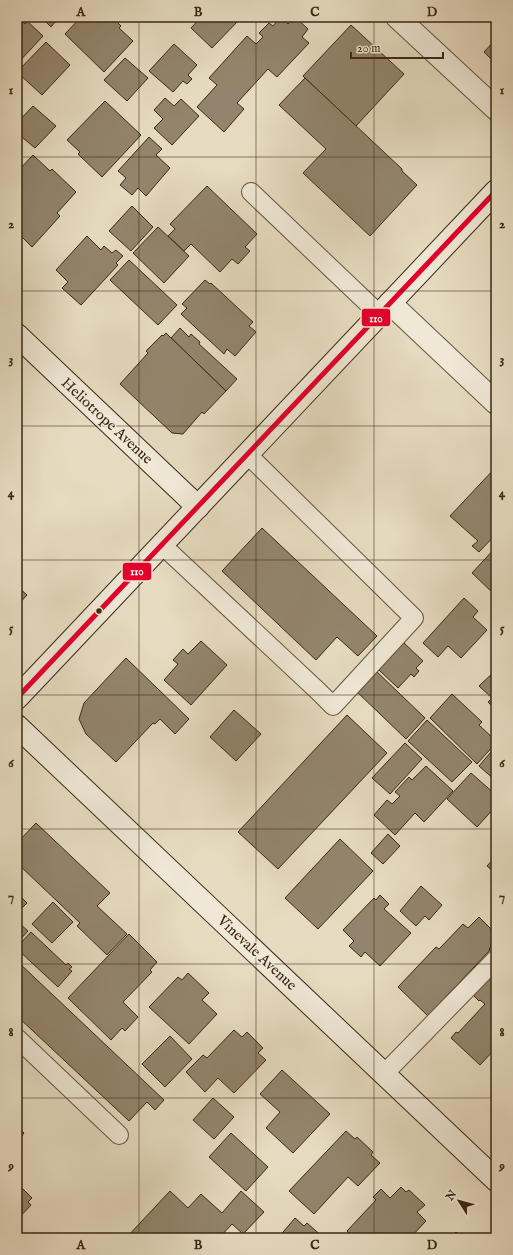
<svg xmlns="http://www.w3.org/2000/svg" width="513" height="1255" font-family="'IM FELL English',serif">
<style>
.building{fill:#93856d;stroke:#3a2813}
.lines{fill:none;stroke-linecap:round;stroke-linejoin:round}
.lane-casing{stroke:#65553e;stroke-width:20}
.street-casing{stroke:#65553e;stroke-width:24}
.secondary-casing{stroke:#3a2813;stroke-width:24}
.lane{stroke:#efe8d6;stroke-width:18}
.street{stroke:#efe8d6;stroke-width:22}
.secondary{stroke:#efe8d6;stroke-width:22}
.bus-1-casing{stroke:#efe8d6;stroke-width:8}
.bus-1{stroke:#e4002b;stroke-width:5}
.grid{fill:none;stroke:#3a2813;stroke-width:1;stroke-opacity:0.55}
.bus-dot{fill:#3a2813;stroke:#efe8d6;stroke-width:1.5}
.labels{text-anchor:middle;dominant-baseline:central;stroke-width:3;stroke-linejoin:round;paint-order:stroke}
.street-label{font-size:15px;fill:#3a2813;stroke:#efe8d6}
.line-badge{stroke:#efe8d6;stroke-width:1.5}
.badge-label{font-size:11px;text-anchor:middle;font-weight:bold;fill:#fff}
.neatline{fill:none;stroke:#3a2813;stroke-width:1.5}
.grid-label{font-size:13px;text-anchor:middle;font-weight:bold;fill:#3a2813}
</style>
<rect width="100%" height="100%" fill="#e6dbc0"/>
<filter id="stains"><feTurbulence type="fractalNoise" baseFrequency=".005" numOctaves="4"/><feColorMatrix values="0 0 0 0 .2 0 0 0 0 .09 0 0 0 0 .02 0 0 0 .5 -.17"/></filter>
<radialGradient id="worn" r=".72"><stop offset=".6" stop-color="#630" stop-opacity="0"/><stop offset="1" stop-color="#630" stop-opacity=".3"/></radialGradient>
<g class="building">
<polygon points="17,17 25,24 27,21 43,36 17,64"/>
<polygon points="41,17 59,17 51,27"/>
<polygon points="81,17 123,17 117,22 121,26 119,28 133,41 104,72 65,34"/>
<polygon points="201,17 243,17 239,21 238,21 212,48 191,28"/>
<polygon points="281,17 288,24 295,17 308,29 302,37 309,43 277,77 268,69 237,103 244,109 224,132 197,107 217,85 209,78 247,36 256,44 263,37 259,33 269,23 273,26"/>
<polygon points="351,25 404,74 356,126 303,76"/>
<polygon points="496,39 496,64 484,52"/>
<polygon points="46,42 70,65 42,95 17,72"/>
<polygon points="174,44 197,65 188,75 192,79 187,84 183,81 173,92 149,71"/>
<polygon points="125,58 148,78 127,101 104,80"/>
<polygon points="305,78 402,169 402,171 417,185 370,236 303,173 326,149 279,105"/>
<polygon points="165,98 174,106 181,99 199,116 172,145 154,128 163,119 154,110"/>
<polygon points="105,101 141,135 102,177 78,154 80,152 67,140"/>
<polygon points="33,106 56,126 35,148 17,133 17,123"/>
<polygon points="149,137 162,149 156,155 170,168 146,196 138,188 132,195 120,185 126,178 118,171"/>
<polygon points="33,155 50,171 52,169 76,192 57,213 60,216 32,247 21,236 17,241 17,172"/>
<polygon points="207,186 257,234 245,247 250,251 238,264 232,259 220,272 191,244 184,251 168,236 175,229 170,224"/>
<polygon points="132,206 153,227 131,251 109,231"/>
<polygon points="158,227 189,256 164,283 133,253"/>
<polygon points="87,236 101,250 104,246 112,253 116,250 123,256 116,263 118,265 81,305 62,288 68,282 56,270"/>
<polygon points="129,260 177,305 158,325 110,280"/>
<polygon points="205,280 210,284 211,283 253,322 249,326 256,332 235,356 227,349 224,354 181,314 187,308 182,304"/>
<polygon points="180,328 189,337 191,334 200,342 199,344 237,379 226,391 171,338"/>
<polygon points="166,333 226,391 204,414 202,412 183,434 172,433 120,384 148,353 146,351 162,335 163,336"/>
<polygon points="496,467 496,534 479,552 472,546 478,541 450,516"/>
<polygon points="262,528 377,636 358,656 337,637 316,660 222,571"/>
<polygon points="496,547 496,594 495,595 472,573"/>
<polygon points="17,586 27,595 17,606"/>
<polygon points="464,598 478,611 473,617 487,630 461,658 448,646 438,657 423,643"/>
<polygon points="201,641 227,665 191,705 164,680 178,664 173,660 183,649 188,654"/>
<polygon points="404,643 423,661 416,668 419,671 414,677 411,674 398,688 379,670 394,653 393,652 400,644 401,646"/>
<polygon points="126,658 189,719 175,734 160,719 155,724 153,723 116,762 86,734 79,719 84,703"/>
<polygon points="374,669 425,718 406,739 354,689"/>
<polygon points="496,670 496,710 488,702 492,698 479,686"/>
<polygon points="452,694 482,722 479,725 496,741 496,743 477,764 430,718"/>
<polygon points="234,710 261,734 236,761 210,737"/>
<polygon points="347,715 387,753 278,869 238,832"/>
<polygon points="427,720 472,762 452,782 408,741"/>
<polygon points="405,743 422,759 390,794 372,778"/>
<polygon points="496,746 496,781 479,766"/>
<polygon points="426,766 453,791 424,822 415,813 395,835 374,815 387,800 392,804 400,796 395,792 409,777 412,780"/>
<polygon points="471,773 496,795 496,806 477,827 447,799"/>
<polygon points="36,823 110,893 97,906 127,934 107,955 77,926 80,923 17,863 17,843"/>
<polygon points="388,834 400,846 383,864 371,853"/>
<polygon points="340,839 373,871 318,929 285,898"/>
<polygon points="496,856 496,874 487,866"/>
<polygon points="421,886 442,905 429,920 425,916 416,926 400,911"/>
<polygon points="17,893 27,903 17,913"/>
<polygon points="380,895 389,904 384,909 411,933 380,966 365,952 361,957 349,946 354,941 343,930 374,898 376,900"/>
<polygon points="53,902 73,922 52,943 32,924"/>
<polygon points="17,914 22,918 18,922 28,931 17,943"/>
<polygon points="479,917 496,934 496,941 489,949 490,950 428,1016 398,987 436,947 439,949 463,924 468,928"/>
<polygon points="31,932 66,965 68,963 72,967 69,969 72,971 58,987 17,949 17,947"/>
<polygon points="129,934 157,962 150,970 152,972 123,1002 138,1017 125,1031 122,1028 111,1040 68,998"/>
<polygon points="17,961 164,1100 155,1110 147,1102 129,1121 17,1016"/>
<polygon points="496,970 496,1052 494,1050 480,1065 451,1038 456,1032 458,1033 485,1004 480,1000 479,1001 473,995"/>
<polygon points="188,973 209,993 202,1000 217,1014 189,1044 149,1007 178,977 182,980"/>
<polygon points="234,1030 242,1037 247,1032 263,1048 258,1053 266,1060 234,1093 218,1078 205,1092 186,1072 203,1055 207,1058"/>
<polygon points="170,1036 192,1059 165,1087 142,1064"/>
<polygon points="282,1070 330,1114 293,1153 266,1128 280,1112 260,1094"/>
<polygon points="213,1098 234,1117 214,1139 193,1120"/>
<polygon points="17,1126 24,1133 17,1143"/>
<polygon points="346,1131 355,1139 357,1137 373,1152 371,1155 380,1163 358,1186 348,1177 314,1214 289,1191"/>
<polygon points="231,1133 268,1167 246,1191 209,1157"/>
<polygon points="17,1183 32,1198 28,1202 31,1205 17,1220"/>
<polygon points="401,1187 406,1192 409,1190 425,1205 417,1212 426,1221 410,1238 354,1238 347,1231 376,1200 373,1197 381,1189 390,1198"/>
<polygon points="170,1191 188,1208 201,1194 222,1213 241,1191 264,1212 243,1234 232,1224 219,1238 126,1238"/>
<polygon points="295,1218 304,1226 307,1223 324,1238 278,1238"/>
<polygon points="456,1232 462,1238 450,1238"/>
</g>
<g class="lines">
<g class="lane-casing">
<g id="lane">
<polyline points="251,192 379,314"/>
<polyline points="162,545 318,691 333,706 414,618 247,454"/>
<polyline points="17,1038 119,1135"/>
<polyline points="384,1074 496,959"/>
</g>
</g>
<g class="street-casing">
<g id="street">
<polyline points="397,17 496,109"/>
<polyline points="390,303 496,403"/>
</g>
</g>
<g class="secondary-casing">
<g id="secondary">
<polyline points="17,335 198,507"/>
<polyline points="17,698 496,191"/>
<polyline points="17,726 496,1180"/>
</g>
</g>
<use href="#lane" class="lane"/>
<use href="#street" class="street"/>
<use href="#secondary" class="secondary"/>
<g class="bus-1-casing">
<polyline id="bus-1" points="17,698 496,191"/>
</g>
<use href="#bus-1" class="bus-1"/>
</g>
<path class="grid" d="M139,17V1238M256,17V1238M374,17V1238M17,157H496M17,291H496M17,426H496M17,560H496M17,695H496M17,829H496M17,964H496M17,1098H496"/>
<circle class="bus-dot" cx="99" cy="611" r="3.5"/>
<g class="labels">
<g class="street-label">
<text transform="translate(107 421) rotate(43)">Heliotrope Avenue</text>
<text transform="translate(257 953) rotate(43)">Vinevale Avenue</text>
</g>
</g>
<g class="line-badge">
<rect x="361" y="308" width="30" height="19" rx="4" fill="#e4002b"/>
<rect x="122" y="562" width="30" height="19" rx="4" fill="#e4002b"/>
</g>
<g class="badge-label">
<text x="376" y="322">110</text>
<text x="137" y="575">110</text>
</g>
<rect width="513" height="1255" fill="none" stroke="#e6dbc0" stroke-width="44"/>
<g transform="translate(459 1201) rotate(306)" stroke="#efe8d6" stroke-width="3" paint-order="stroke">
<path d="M0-3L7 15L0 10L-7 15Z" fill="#3a2813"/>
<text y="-6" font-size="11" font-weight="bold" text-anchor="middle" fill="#3a2813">N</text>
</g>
<path d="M351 52v6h92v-6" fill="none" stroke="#3a2813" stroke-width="2"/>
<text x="357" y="52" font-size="12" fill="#3a2813" stroke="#efe8d6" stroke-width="3" paint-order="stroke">20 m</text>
<rect x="22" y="22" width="469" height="1211" class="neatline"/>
<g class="grid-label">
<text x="81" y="16">A</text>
<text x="198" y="16">B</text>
<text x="315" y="16">C</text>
<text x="432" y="16">D</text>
<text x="11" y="94">1</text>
<text x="502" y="94">1</text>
<text x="11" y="228">2</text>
<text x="502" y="228">2</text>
<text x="11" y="363">3</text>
<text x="502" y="363">3</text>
<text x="11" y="497">4</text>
<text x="502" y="497">4</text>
<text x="11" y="632">5</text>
<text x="502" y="632">5</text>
<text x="11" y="767">6</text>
<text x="502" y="767">6</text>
<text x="11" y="901">7</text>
<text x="502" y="901">7</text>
<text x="11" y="1036">8</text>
<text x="502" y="1036">8</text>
<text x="11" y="1170">9</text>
<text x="502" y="1170">9</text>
<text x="81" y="1249">A</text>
<text x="198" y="1249">B</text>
<text x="315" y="1249">C</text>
<text x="432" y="1249">D</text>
</g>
<rect width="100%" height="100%" filter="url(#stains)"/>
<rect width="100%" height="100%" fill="url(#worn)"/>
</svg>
